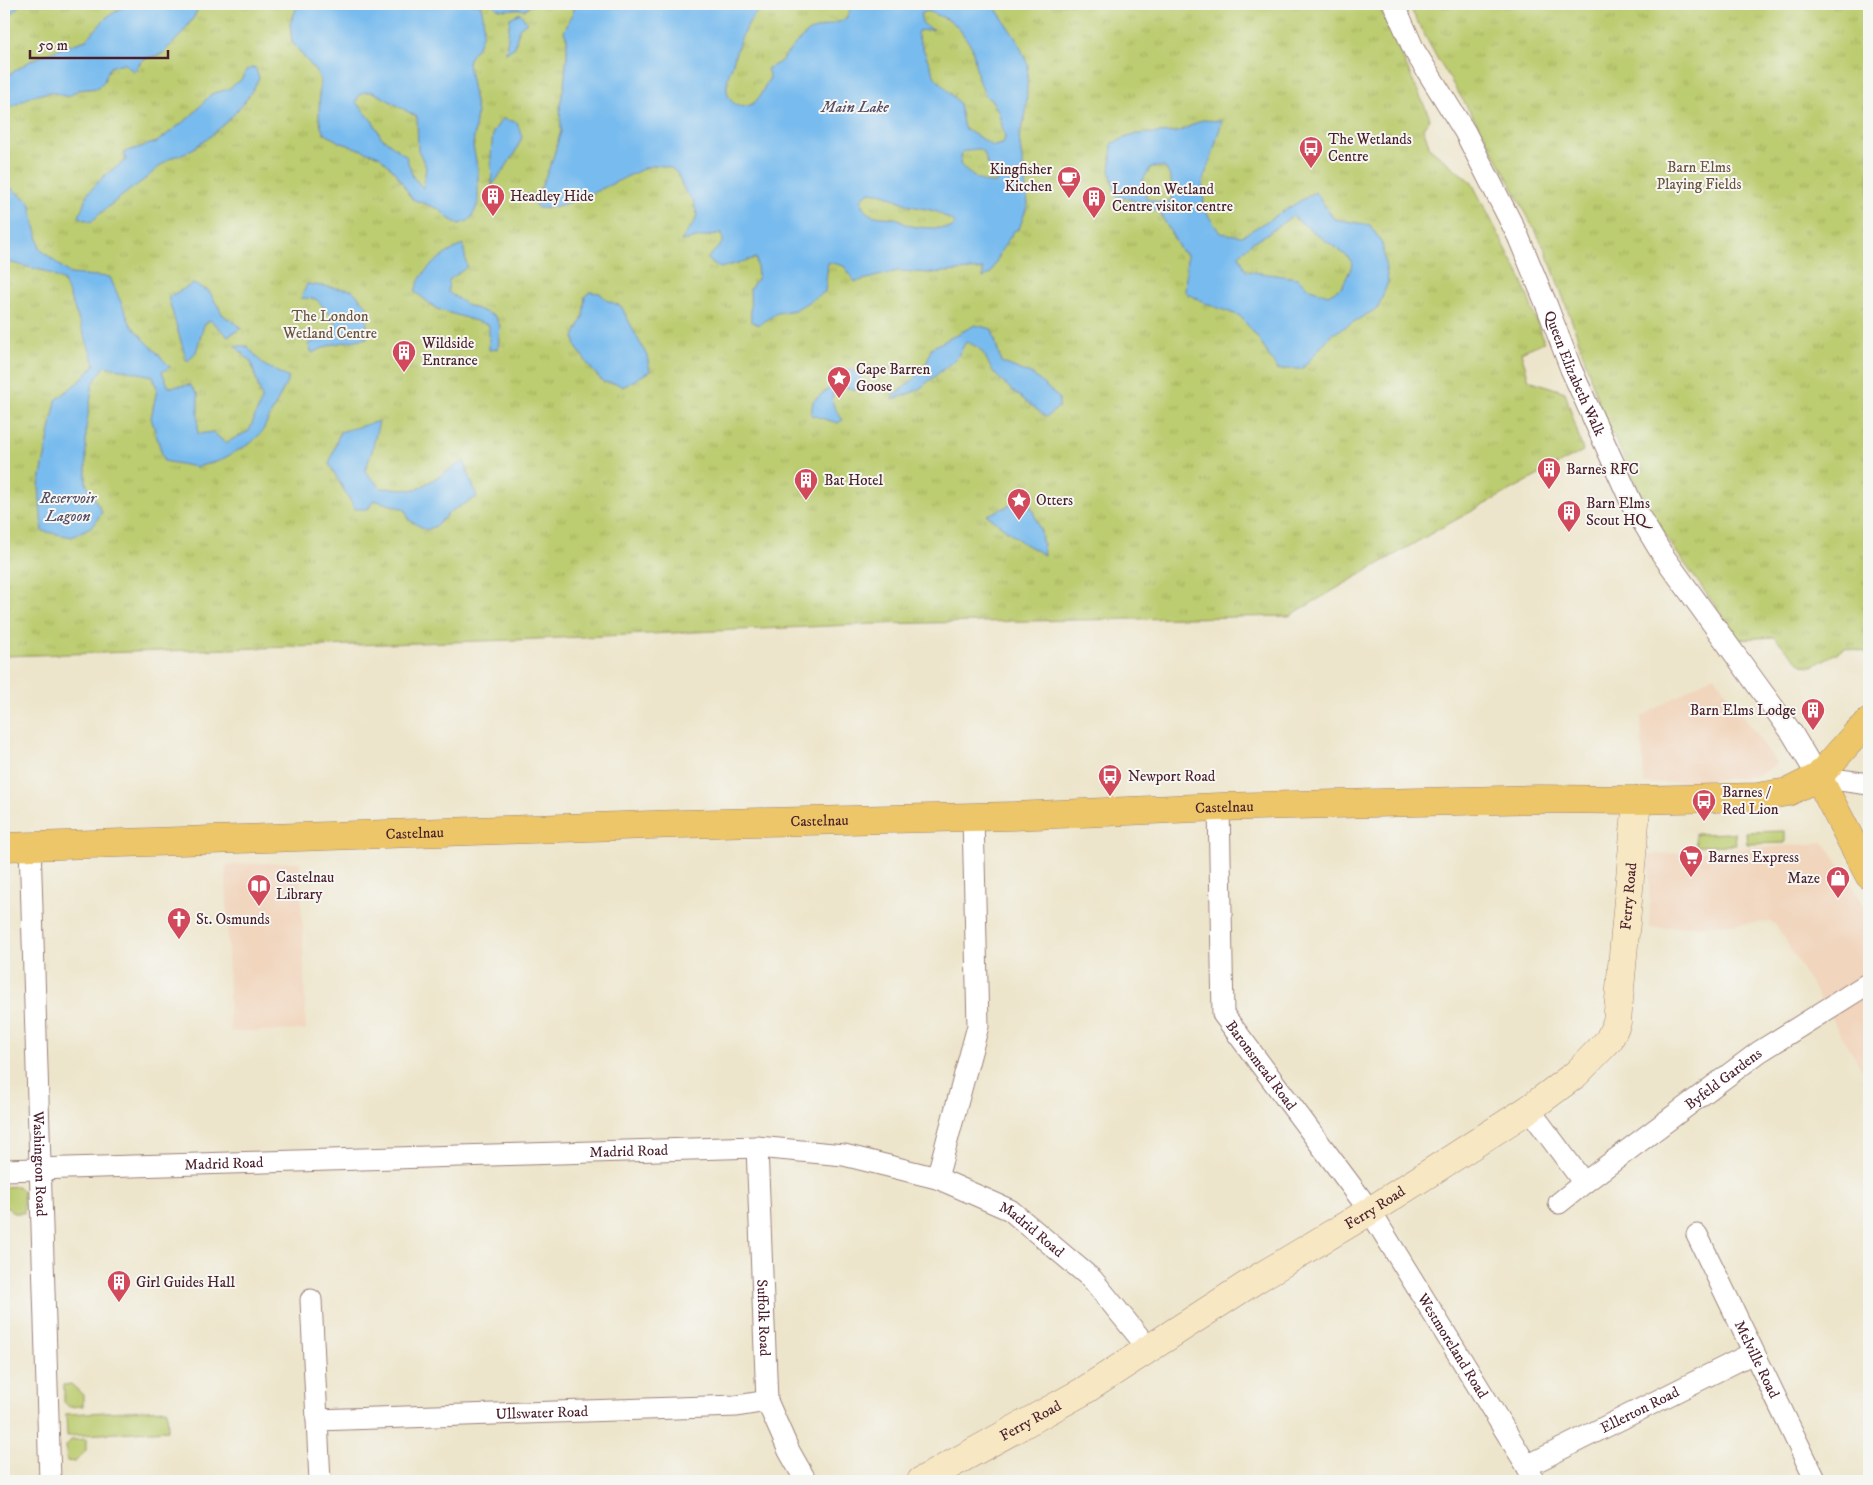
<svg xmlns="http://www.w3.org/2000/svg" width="1873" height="1485" font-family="'IM FELL DW Pica',serif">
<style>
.built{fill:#f1d5bd}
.green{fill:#bccc6f;stroke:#83764d}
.park{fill:url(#park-tufts);stroke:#83764d}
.water{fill:#78bbee;stroke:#616d8c;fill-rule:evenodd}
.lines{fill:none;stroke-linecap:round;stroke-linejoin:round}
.street-casing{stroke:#9c827b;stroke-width:23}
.secondary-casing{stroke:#9c827b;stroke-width:29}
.primary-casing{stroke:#9c827b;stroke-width:29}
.street{stroke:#fff;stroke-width:21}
.secondary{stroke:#f7e8c3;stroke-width:28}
.primary{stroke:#ecc669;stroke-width:28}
.labels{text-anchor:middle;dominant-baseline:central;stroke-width:4;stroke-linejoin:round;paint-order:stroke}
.poi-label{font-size:15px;fill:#4a1f2b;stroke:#f6f6f2;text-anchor:start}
.park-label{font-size:15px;fill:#6c533f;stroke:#f6f6f2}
.street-label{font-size:15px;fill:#4a1f2b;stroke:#f6f6f2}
.water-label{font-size:16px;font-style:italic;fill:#584e66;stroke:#f6f6f2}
</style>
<defs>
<pattern id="park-tufts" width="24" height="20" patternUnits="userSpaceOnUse" patternTransform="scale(1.25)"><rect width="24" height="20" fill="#bccc6f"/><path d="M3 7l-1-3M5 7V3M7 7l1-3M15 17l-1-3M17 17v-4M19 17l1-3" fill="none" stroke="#a3af60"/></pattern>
</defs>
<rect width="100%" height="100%" fill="#f6f6f2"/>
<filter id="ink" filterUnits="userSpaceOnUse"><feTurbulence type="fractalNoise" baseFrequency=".02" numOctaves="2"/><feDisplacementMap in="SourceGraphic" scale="10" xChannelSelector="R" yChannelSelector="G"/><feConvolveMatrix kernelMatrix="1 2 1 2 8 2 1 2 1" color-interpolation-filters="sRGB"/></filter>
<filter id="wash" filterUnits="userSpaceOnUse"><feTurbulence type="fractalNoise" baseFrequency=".0096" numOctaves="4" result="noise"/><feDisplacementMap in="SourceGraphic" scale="20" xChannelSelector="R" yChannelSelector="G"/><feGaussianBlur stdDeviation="1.12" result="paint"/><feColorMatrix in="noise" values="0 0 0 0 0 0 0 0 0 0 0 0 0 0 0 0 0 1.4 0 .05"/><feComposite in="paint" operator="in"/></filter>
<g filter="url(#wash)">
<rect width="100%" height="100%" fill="#ede5cb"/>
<g class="built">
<polygon points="1714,675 1777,764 1757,776 1700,781 1644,784 1641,717"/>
<polygon points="1825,843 1869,913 1869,1082 1776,925 1772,922 1650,928 1649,855"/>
<polygon points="300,862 306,1030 230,1032 226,865"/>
</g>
<g class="green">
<polygon points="1785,831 1785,843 1747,844 1746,832"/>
<polygon points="1735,833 1736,845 1696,846 1695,834"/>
<polygon points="18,1186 23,1191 24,1213 14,1213 4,1205 4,1187"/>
<polygon points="71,1384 83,1395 83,1406 69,1407 64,1402 64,1385"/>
<polygon points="167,1409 168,1430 67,1436 66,1414"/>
<polygon points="86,1439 86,1451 75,1462 67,1461 66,1446 71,1440"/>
</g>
<g class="park">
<polygon points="4,4 1378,4 1430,118 1423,128 1430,148 1472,183 1521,278 1544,342 1521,352 1529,380 1565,392 1583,451 1439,529 1289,616 874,624 513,640 4,656"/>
<polygon points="1408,4 1869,4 1869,653 1845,648 1813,666 1802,665 1774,637 1739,639 1675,550 1647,508 1600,407 1577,335 1546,251 1485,136 1437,58"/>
</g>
<g class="water">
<polygon points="4,4 20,4 13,13 4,19"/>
<polygon points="128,4 200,4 194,17 181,35 162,54 142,60 134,72 124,63 110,67 104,81 98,88 78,90 68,97 51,92 32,96 4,111 4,78 30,61 61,48 86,40 107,17"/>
<path d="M298,4H480C485,17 485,33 478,46C474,53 469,56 468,63L477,113L473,146L478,170V204L472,217L468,221L459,224L449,219L439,209L412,199L396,173L379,156L339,142L324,133L321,127L319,117L320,79L317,73L292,42L290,24ZM365,92H372L379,95L417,117L418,150L426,167L423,188L413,177L406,156L381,137L374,123L356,102L359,95Z"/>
<path d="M492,4H533L524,10C513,6 502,15 492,4Z"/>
<path d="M574,4H766C747,18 739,41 733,63C731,70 727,77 727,85C725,102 742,114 756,101C762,95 764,85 770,78L767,69L780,62L796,43L810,31L841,21L846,18L853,4H993L1018,42L1028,65L1026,113L1019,137L1028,204L1019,229L1014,231L1001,251L991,273L983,278V269L931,273L898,271L855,282L844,266L828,262L825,292L795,310L777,313L759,325L751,321L750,289L758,277L756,258L720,268L707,259L723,242L722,233L681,241L695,221L697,214L693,200L685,192L677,173L671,168L657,165L647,167C625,177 559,213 538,208L535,205L536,199L552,161L561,131L560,105L564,86L567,54V39L564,32L574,10ZM927,11L947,19L957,26L972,47L978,79L986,96L993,102L998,111L1005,137L1003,144L993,146L964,128L959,103L935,77L917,34L918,31L934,29C926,27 920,24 921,14ZM975,149C978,149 981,149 983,151C986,154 985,159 987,162C990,171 999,172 996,183C984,185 967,174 960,164L962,152ZM870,192L884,194L911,206L935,211L953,221L955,224L951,228C938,228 916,229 905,224C902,222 901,220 898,219C885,215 867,221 862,204C860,197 865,195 870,192Z"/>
<polygon points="520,13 527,22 519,28 515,47 506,53 510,18"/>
<path d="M255,67L259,78C245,108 213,138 184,154C180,155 176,156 173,157C163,162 154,172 145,179C126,193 109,205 91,222L79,217L87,194L104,176L126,160L124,152L157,142L191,116L211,94L228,89L241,80L246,70Z"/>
<polygon points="502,119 517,122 522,137 514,155 492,186 491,155 493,132"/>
<path d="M1202,120L1222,121L1211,159L1203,180L1204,209L1220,233L1242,236L1315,192L1334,219L1370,225L1382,243L1388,282L1378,308L1331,335L1302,369H1277L1258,338L1240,316L1207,304L1185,292L1187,254L1181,251L1160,213L1140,202L1116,196L1110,172L1112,143L1136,134L1178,132ZM1151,167H1164C1173,177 1173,188 1171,201L1160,202L1147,199L1142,181ZM1292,216L1348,257L1353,264L1342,287L1328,295L1310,289L1297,278L1246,271L1239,255L1251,243L1269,233Z"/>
<polygon points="4,183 30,202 40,249 70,274 110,277 131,325 170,367 162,372 169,387 190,385 198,395 198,434 213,432 225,443 249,431 262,399 251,362 235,346 247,346 264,365 289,378 262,432 251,443 219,461 196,467 164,461 151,418 157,389 153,376 105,366 93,383 86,428 86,483 102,512 94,525 72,537 42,531 39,486 56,400 83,378 95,364 64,281 44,271 4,261"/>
<path d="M463,244L467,267L449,280L448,292L467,305L495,316L500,326L498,349L489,350V325L437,309L415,292C421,267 442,256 463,244Z"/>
<polygon points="193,284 209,291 223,315 242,328 228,336 210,320 204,325 196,352 187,362 168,297"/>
<polygon points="307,284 352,290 367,306 367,338 330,345 312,353 308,344 331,334 337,326 330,314 316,299 301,298"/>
<polygon points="590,292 600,293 606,300 621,306 647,356 650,371 623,387 618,384 603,382 592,370 576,347 574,337 583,317 585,296"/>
<path d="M975,325L992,329L1001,362L1033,375L1059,398V407L1046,417C1030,404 1011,391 997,376C984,363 989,349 966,342L956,359L918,390L893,400L892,396C911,382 926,373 931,348Z"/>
<path d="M849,369C860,373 862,377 860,388L858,390L836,386C828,400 834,408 843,420L838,423L811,415L813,401L832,386L830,382L833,371Z"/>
<polygon points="379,421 372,451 365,471 381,488 416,490 464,461 477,497 451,511 436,526 426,530 409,520 405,509 374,500 368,509 355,509 329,464 340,432"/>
<polygon points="1028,498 1041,532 1044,555 1023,543 987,515"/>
</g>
</g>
<g filter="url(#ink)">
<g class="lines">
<g class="street-casing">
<g id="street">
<path id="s1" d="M1394,4L1414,50L1465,132L1518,236L1547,306L1571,369L1632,504L1662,554L1792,733L1818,777L1869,784"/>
<path id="s2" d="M1219,807L1223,1014L1370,1211L1527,1466L1534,1481"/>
<path id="s3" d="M30,845L50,1481"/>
<path id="s4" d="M1529,1109L1584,1183L1759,1052L1869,983"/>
<path id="s5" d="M757,1147L767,1401L789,1451L806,1481"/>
<path id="s6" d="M4,1170L757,1147L844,1155L937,1178L1010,1210L1092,1279L1149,1349"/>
<polyline points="937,1178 978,1026 973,817"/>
<polyline points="1559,1203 1584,1183"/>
<path id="s7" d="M1697,1235L1816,1481"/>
<polyline points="311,1300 317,1420"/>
<path id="s8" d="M1527,1466L1753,1353"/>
<path id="s9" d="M320,1481L317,1420L737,1406L767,1401"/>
</g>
</g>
<g class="secondary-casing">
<g id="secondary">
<path id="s10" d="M921,1481L1082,1392L1255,1280L1370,1211L1529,1109L1576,1074L1609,1040L1617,1022L1637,800"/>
</g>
</g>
<g class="primary-casing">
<g id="primary">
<polyline points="1818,777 1869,875"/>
<path id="s11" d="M4,847L680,824L1013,816L1219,807L1538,799L1637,800L1757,797L1788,792L1818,777L1856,734L1869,722"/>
</g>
</g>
<use href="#street" class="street"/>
<use href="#secondary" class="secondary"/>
<use href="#primary" class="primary"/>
</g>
</g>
<defs>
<g id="bus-pin" transform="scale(1.25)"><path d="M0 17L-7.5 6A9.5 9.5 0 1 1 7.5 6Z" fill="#d1495b" stroke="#f6f6f2"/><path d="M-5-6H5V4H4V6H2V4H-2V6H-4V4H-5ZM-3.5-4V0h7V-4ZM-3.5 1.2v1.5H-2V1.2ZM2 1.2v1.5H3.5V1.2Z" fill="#fff"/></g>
<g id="cafe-pin" transform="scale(1.25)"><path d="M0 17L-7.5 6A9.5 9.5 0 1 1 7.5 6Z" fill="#d1495b" stroke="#f6f6f2"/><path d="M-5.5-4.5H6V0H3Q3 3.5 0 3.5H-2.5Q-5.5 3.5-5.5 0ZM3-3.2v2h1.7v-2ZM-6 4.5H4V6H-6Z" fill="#fff"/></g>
<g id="building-pin" transform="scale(1.25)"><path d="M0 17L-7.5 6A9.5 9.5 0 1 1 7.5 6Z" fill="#d1495b" stroke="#f6f6f2"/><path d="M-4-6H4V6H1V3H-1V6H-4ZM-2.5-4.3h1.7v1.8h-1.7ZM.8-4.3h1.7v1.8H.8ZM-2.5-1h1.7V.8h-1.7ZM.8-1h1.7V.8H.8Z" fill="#fff"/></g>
<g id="sight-pin" transform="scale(1.25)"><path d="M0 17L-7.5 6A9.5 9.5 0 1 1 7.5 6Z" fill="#d1495b" stroke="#f6f6f2"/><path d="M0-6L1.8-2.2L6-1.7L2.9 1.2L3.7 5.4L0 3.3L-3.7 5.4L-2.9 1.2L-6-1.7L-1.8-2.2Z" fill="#fff"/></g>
<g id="supermarket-pin" transform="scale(1.25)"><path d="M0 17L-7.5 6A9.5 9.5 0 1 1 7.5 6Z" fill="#d1495b" stroke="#f6f6f2"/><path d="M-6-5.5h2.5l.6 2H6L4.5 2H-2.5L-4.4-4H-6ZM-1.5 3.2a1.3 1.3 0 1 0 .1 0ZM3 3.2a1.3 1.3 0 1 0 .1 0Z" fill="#fff"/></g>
<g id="shop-pin" transform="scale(1.25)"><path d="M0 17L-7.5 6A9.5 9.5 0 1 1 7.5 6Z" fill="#d1495b" stroke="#f6f6f2"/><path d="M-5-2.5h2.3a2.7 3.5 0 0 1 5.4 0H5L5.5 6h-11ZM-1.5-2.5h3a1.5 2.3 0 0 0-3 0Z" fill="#fff"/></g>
<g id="library-pin" transform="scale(1.25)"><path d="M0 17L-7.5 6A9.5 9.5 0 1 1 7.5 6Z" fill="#d1495b" stroke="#f6f6f2"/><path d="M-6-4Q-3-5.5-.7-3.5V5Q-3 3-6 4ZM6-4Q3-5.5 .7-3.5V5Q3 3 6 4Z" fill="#fff"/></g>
<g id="church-pin" transform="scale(1.25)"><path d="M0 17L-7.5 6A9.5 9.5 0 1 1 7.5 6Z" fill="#d1495b" stroke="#f6f6f2"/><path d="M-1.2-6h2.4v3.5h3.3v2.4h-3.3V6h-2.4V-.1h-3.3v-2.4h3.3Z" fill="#fff"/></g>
</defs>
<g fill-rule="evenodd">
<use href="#bus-pin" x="1311" y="148"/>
<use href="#cafe-pin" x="1069" y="178"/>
<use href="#building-pin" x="493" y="196"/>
<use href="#building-pin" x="1094" y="198"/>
<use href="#building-pin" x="404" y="352"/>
<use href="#sight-pin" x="839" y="378"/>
<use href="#building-pin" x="1549" y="469"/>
<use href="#building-pin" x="806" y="480"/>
<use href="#sight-pin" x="1019" y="500"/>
<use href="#building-pin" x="1569" y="512"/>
<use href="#building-pin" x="1813" y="710"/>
<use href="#bus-pin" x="1110" y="776"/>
<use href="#bus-pin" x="1704" y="801"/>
<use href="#supermarket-pin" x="1691" y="857"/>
<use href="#shop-pin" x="1838" y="878"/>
<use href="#library-pin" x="259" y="886"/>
<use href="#church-pin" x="179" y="919"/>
<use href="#building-pin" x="119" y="1282"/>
</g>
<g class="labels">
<g class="poi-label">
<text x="1328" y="139">The Wetlands<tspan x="1328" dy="17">Centre</tspan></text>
<text x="1052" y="169" text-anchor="end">Kingfisher<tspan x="1052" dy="17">Kitchen</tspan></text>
<text x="1112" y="189">London Wetland<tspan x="1112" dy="17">Centre visitor centre</tspan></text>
<text x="510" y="196">Headley Hide</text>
<text x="422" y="343">Wildside<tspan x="422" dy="17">Entrance</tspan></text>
<text x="856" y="369">Cape Barren<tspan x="856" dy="17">Goose</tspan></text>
<text x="1566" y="469">Barnes RFC</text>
<text x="824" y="480">Bat Hotel</text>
<text x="1036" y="500">Otters</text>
<text x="1586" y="503">Barn Elms<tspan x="1586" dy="17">Scout HQ</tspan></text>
<text x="1796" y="710" text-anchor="end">Barn Elms Lodge</text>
<text x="1128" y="776">Newport Road</text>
<text x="1722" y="792">Barnes /<tspan x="1722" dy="17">Red Lion</tspan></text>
<text x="1708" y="857">Barnes Express</text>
<text x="276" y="877">Castelnau<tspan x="276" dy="17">Library</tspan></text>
<text x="1820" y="878" text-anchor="end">Maze</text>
<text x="196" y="919">St. Osmunds</text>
<text x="136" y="1282">Girl Guides Hall</text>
</g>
<g class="park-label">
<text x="1699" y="167">Barn Elms<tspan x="1699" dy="17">Playing Fields</tspan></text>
<text x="330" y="316">The London<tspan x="330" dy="17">Wetland Centre</tspan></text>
</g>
<g class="street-label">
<text stroke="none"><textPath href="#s1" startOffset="412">Queen Elizabeth Walk</textPath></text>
<text stroke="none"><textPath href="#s11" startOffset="1221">Castelnau</textPath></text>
<text stroke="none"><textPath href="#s11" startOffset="816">Castelnau</textPath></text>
<text stroke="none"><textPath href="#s11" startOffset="411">Castelnau</textPath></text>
<text stroke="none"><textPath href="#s10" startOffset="965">Ferry Road</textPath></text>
<text stroke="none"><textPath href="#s2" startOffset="271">Baronsmead Road</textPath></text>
<text stroke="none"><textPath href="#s4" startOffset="266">Byfeld Gardens</textPath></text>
<text stroke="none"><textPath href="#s6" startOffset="625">Madrid Road</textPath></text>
<text stroke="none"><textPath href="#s3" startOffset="319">Washington Road</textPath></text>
<text stroke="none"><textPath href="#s6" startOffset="220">Madrid Road</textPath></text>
<text stroke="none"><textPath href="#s10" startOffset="530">Ferry Road</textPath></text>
<text stroke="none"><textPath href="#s6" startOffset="1045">Madrid Road</textPath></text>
<text stroke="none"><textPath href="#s5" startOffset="171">Suffolk Road</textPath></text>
<text stroke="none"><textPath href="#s2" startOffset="611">Westmoreland Road</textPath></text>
<text stroke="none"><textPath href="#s7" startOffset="138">Melville Road</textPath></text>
<text stroke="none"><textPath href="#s8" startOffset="126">Ellerton Road</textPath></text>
<text stroke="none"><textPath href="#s9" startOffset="286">Ullswater Road</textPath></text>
<text stroke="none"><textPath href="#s10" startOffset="125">Ferry Road</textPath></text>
</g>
<g class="water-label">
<text x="855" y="107">Main Lake</text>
<text x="68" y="498">Reservoir<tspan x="68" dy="18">Lagoon</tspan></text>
</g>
</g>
<rect width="1873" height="1485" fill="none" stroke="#f6f6f2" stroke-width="20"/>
<path d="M30 50v8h138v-8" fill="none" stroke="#4a1f2b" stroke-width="2.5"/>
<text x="38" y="50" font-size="15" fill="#4a1f2b" stroke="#f6f6f2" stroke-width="4" paint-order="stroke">50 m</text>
</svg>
